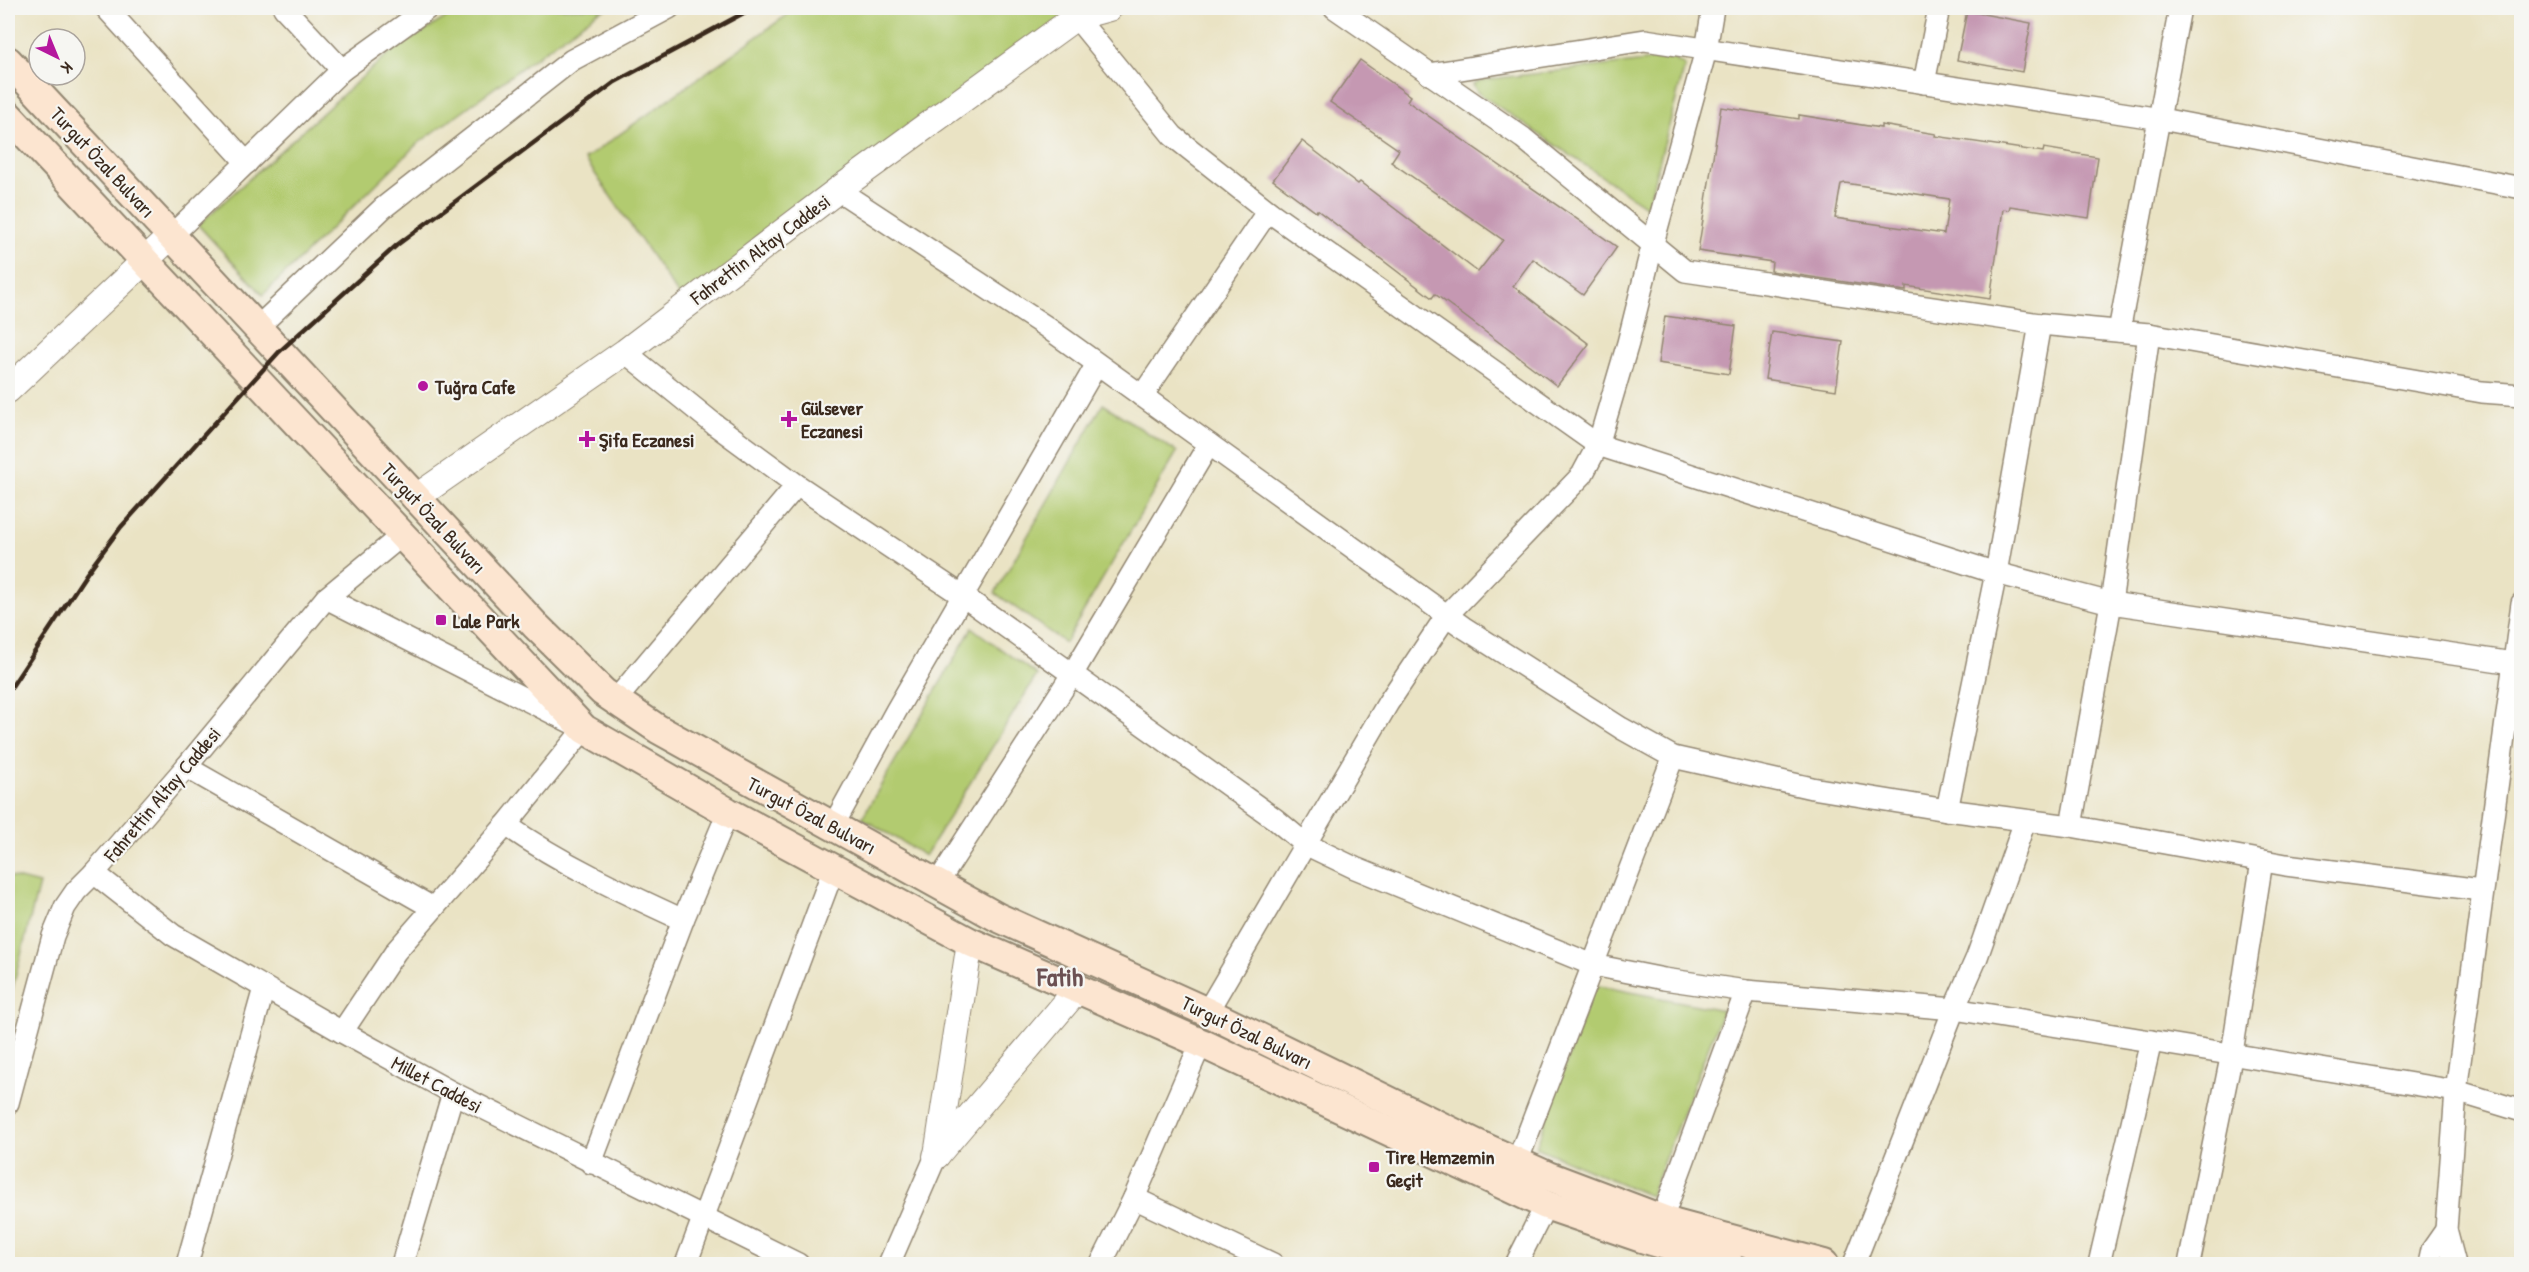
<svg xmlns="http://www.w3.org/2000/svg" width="2529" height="1272" font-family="'Patrick Hand',sans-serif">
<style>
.green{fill:#b2cb70;stroke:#767a47;stroke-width:1.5}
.building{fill:#c598b2;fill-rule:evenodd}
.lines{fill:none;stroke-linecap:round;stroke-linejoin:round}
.minor-casing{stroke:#928671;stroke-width:24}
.tertiary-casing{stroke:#928671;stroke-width:28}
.secondary-casing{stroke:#928671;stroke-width:32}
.minor{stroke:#fff;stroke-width:21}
.tertiary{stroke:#fff;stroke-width:26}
.secondary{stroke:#fce5d0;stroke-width:28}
.rail{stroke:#3b2a1e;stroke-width:4.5}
.poi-dot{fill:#b5179e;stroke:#f6f6f2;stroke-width:2}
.labels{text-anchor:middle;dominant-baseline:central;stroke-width:4.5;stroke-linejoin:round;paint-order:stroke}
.street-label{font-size:20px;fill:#3b2a1e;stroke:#f6f6f2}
.poi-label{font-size:20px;font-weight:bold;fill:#3b2a1e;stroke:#f6f6f2;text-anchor:start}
.district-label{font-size:26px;font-weight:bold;fill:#6b5052;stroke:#f6f6f2}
</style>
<rect width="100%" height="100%" fill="#f6f6f2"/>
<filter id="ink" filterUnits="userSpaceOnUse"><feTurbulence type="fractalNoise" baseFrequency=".0167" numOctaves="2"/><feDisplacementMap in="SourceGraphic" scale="12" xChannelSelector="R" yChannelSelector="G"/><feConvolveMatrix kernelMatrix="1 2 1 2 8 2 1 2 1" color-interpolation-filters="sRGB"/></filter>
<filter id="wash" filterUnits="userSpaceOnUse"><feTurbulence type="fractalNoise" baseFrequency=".008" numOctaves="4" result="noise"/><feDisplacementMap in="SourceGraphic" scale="24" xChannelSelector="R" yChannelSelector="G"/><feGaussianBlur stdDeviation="1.35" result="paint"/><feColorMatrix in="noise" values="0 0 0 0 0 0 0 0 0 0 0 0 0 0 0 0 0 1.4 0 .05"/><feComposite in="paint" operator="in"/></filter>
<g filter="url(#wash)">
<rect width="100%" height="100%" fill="#eae3c4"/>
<g class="green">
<polygon points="461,8 607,8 598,12 416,145 263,295 198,225 389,53"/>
<polygon points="797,8 1109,8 686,306 585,159"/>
<polygon points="1672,58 1685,66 1647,207 1477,92 1473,84 1481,80"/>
<polygon points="1103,404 1177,452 1065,643 995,593"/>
<polygon points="972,628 1037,675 925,856 862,818"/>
<polygon points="8,876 39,884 8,1006"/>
<polygon points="1594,985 1723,1010 1650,1196 1536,1147"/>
</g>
<g id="blocks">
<g class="building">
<polygon points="1967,11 2031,23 2022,72 1957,60"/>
<polygon points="1360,60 1410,96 1407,101 1617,247 1583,295 1533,259 1513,286 1589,344 1557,386 1435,294 1432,298 1317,210 1316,212 1273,180 1302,141 1358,184 1360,182 1478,272 1503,240 1391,162 1399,150 1330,102"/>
<path d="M1721,107L1799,119V115L1881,128V125L1936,134L1935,136L2043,152L2044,148L2098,157L2089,218L2010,206L2009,210L2003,209L1990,299L1906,286V291L1771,271L1772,262L1698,251ZM1845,183L1949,199L1944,234L1835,218L1841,184Z"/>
<polygon points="1665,316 1736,326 1729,374 1658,363"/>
<polygon points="1772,332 1843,342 1836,390 1765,379"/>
</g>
</g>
</g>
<g filter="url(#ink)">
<use href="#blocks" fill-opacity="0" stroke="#928671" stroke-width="1.5"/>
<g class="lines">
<g class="minor-casing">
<g id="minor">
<polyline points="106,8 247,163"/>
<polyline points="284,8 342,70"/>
<polyline points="1335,8 1523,138 1685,271 2040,324 2149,334 2482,392 2522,395"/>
<polyline points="1076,17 1173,136 1268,211 1598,445 1996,573 2111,603 2513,663"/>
<polyline points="1429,74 1645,40 2161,119 2522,188"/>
<polyline points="1924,83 1939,8"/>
<polyline points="838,190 1045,326 1463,627 1621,728 1673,757 1812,788 1947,810 2071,826 2286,865 2481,890"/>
<polyline points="172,235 342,70 428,8"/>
<polyline points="257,328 383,208 572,60 669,8"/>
<polyline points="2119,331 2180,8"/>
<polyline points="625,352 714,424 797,485 963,596 1275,819 1305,844 1355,868 1593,965 1664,979 1746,991 1954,1009 2456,1091 2522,1111"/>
<polyline points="1142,396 1268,211"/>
<polyline points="326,598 584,729 506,825 396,951 342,1032"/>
<polyline points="615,701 797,485"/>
<polyline points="186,767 433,908"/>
<polyline points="1947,810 1996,573 2040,324"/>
<path d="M506,825C562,864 622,892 683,920"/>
<polyline points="833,826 896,711 1097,364"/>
<polyline points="2071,826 2111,603 2149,334"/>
<polyline points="94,873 173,935 342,1032 453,1093 798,1264"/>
<polyline points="937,884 1073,673 1209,444"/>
<polyline points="1207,1012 1388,703 1447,615 1582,475 1598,445 1628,343 1653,243 1706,50 1713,8"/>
<polyline points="8,1103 53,936 65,907 76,891 94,873 186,767 326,598 401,536"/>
<polyline points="1517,1162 1673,757"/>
<polyline points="591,1163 683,920 728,812"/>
<polyline points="1134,1198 1273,1264"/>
<polyline points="1662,1219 1746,991"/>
<polyline points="187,1264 264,988"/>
<polyline points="402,1264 453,1093"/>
<polyline points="686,1264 834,868"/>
<polyline points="889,1264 936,1156"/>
<polyline points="1101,1264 1134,1198 1201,1043"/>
<polyline points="1516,1264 1546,1205"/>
<polyline points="1854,1264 1954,1009 1977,957 2025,821"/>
<polyline points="2099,1264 2151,1041"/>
<polyline points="2189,1264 2232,1053 2262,861"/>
<polyline points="2429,1264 2432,1250 2446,1230"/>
<polyline points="2455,1264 2446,1230 2456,1091 2522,603"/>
</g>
</g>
<g class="tertiary-casing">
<g id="tertiary">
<polyline points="8,390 172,235"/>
<polyline points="415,498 625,352 838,190 1076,17 1109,8"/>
<polyline points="937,1155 970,942"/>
<polyline points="936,1156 1077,990"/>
</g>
</g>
<g class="secondary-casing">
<g id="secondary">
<polyline points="8,61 535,625 603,692 658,729 997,917 1207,1012 1477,1144 1548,1176 1675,1224 1824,1264"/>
<polyline points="8,115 584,729 728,812 970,942 1201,1043 1546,1205 1642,1238 1729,1264"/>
</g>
</g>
<use href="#minor" class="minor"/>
<use href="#tertiary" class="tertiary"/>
<use href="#secondary" class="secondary"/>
<polyline class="rail" points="8,692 87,573 121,527 279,352 397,245 615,82 753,8"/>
</g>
</g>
<g class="poi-dot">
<circle cx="423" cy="386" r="6"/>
<path d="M786 410h6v6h6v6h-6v6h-6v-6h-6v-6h6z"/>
<path d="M584 430h6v6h6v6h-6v6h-6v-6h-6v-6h6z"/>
<rect x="435" y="614" width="12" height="12" rx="3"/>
<rect x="1368" y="1161" width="12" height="12" rx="3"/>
</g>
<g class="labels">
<g class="street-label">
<text transform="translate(103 162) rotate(47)">Turgut Özal Bulvarı</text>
<text transform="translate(760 249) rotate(-37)">Fahrettin Altay Caddesi</text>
<text transform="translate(434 518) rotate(47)">Turgut Özal Bulvarı</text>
<text transform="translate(162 794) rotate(-50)">Fahrettin Altay Caddesi</text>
<text transform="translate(812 815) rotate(28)">Turgut Özal Bulvarı</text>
<text transform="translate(1247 1032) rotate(26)">Turgut Özal Bulvarı</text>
<text transform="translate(437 1084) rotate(28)">Millet Caddesi</text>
</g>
<g class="poi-label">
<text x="435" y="386">Tuğra Cafe</text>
<text x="801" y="407">Gülsever<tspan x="801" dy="23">Eczanesi</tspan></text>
<text x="599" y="439">Şifa Eczanesi</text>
<text x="453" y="620">Lale Park</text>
<text x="1386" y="1156">Tire Hemzemin<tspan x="1386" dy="23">Geçit</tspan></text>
</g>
<g class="district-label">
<text x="1060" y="976">Fatih</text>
</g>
</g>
<rect width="2529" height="1272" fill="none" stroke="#f6f6f2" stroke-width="30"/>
<g transform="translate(57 57) rotate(137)"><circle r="28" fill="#f6f6f2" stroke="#aba49d" stroke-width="1.5"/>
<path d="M0-4.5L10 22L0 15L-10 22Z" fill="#b5179e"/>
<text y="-9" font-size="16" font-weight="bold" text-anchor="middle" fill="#3b2a1e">K</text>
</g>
</svg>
